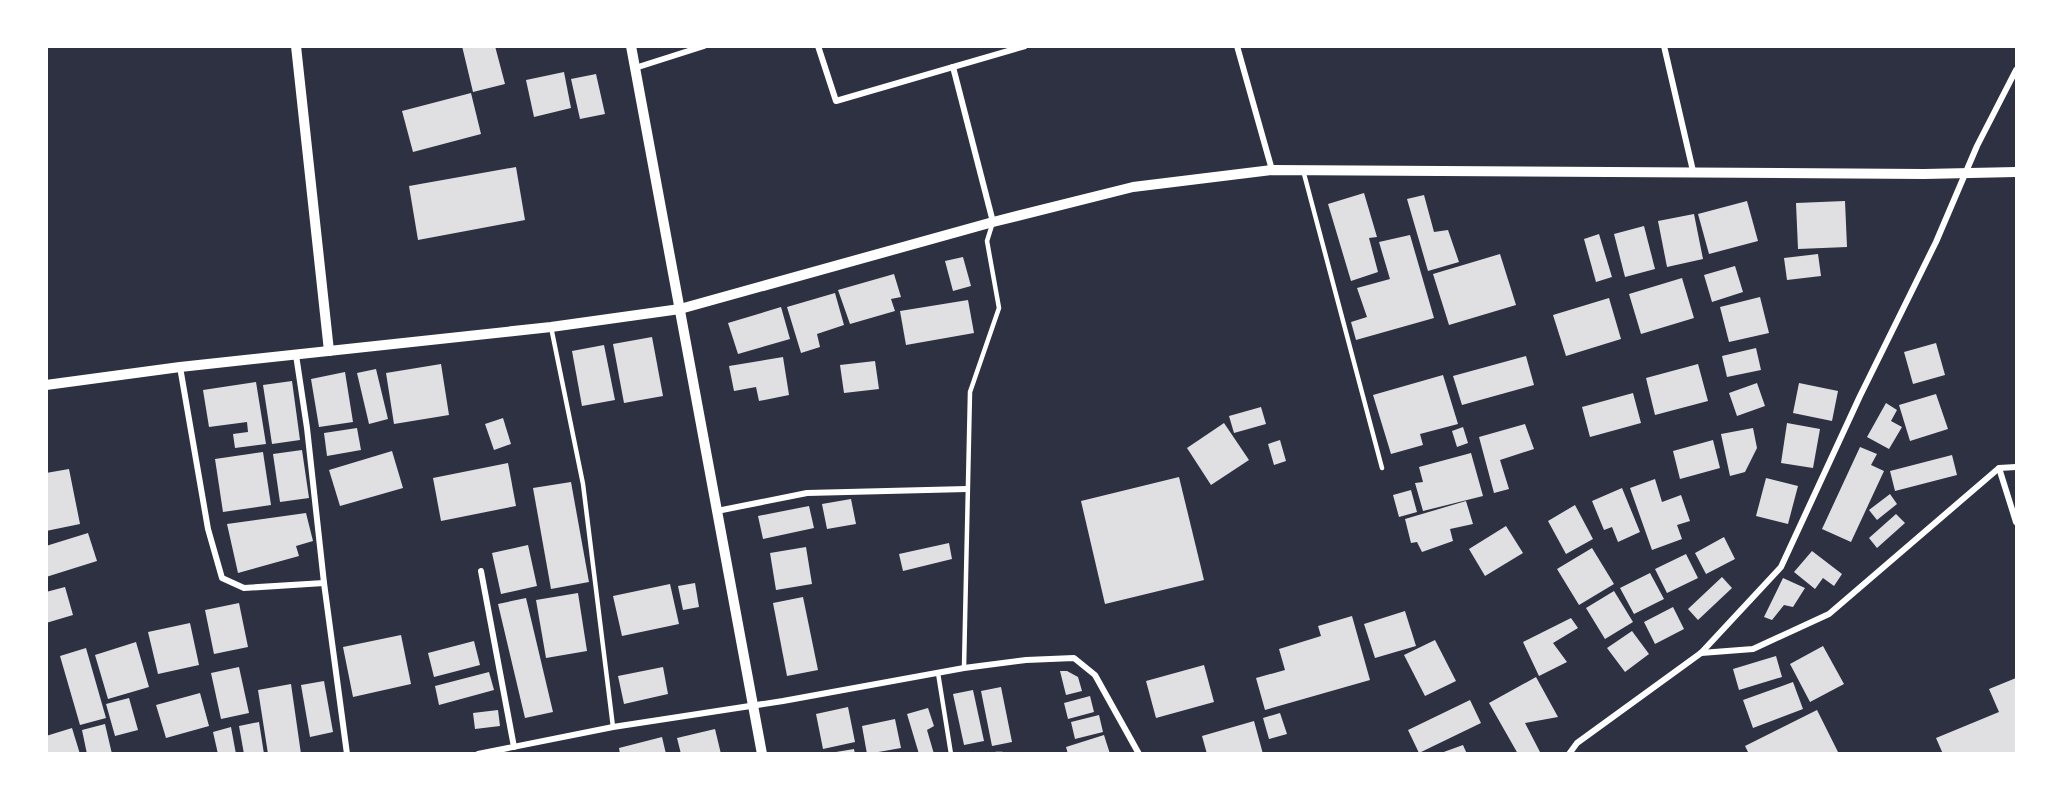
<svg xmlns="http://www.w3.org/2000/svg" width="2063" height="800" font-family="'PT Sans Narrow',sans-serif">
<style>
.building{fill:#e0e0e3}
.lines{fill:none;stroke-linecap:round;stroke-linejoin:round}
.service{stroke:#fff;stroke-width:4.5}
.minor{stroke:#fff;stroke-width:6}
.tertiary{stroke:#fff;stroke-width:10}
</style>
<rect width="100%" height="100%" fill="#2d3142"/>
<g class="building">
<polygon points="462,46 495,46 505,84 473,92"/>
<polygon points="564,72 571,108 534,117 526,80"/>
<polygon points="596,74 605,114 580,119 571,79"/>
<polygon points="471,93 481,134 413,152 402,111"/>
<polygon points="516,167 525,220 418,240 409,186"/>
<polygon points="1364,193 1377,237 1369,238 1378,272 1351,281 1328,204"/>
<polygon points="1424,195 1434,232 1448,230 1459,262 1428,271 1407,199"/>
<polygon points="1747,201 1758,241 1709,254 1698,214"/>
<polygon points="1845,201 1847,247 1798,249 1796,203"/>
<polygon points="1694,214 1703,259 1667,267 1658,221"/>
<polygon points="1644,226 1655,269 1625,277 1614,234"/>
<polygon points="1599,234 1612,277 1596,282 1584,239"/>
<polygon points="1410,235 1434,318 1356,340 1351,322 1367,317 1357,288 1390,279 1379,242"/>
<polygon points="1500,254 1516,305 1449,325 1433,274"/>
<polygon points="1818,254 1821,276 1787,280 1784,258"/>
<polygon points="963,257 971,286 953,291 945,261"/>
<polygon points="1735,266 1743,292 1712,302 1704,275"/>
<polygon points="894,274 901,297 891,299 895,311 850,324 838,290"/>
<polygon points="1682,278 1694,318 1641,334 1629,294"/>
<polygon points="835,293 844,325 817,334 820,347 801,353 787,307"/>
<polygon points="1760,297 1769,333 1729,342 1720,307"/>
<polygon points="1609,298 1621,339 1566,356 1553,315"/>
<polygon points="968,300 974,333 906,345 900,311"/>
<polygon points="781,307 790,339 738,354 728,323"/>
<polygon points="652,337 663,396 624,403 613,344"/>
<polygon points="1936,343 1945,375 1913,384 1904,352"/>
<polygon points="604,345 615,400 582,406 572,351"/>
<polygon points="1756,348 1761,370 1727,377 1722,356"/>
<polygon points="1526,356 1534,385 1462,405 1453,376"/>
<polygon points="783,357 789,395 759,401 756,387 734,391 729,366"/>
<polygon points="875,361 879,389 844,393 840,365"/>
<polygon points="441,364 449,415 394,424 386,373"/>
<polygon points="1698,364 1708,401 1655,415 1646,378"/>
<polygon points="376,369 388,419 369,424 357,373"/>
<polygon points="345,372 353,422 319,427 311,379"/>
<polygon points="1443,375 1458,424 1420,434 1423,445 1391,454 1373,395"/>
<polygon points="292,381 300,440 272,444 263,385"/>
<polygon points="256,382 266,444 235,448 233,434 248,432 247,422 209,427 203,390"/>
<polygon points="1757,383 1765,406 1737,416 1729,393"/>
<polygon points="1799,383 1838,391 1832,421 1793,413"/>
<polygon points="1633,393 1641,423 1590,437 1582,407"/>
<polygon points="1936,394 1948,429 1910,441 1899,405"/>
<polygon points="1886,403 1897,410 1891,421 1902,427 1889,449 1867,437"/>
<polygon points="1261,407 1266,424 1234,433 1229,416"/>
<polygon points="503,418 511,444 494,450 485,424"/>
<polygon points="1224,423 1249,460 1211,485 1187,448"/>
<polygon points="1787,423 1820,429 1813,468 1781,463"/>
<polygon points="1525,424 1534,449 1500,460 1509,489 1494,493 1479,437"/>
<polygon points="1463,427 1468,443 1457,447 1452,431"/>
<polygon points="357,428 361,450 327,456 324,433"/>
<polygon points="1753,428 1757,448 1745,472 1730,476 1721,434"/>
<polygon points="1280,440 1286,461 1274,465 1268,444"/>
<polygon points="1713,440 1720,468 1680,479 1673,451"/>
<polygon points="1860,447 1877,454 1871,465 1884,471 1851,542 1822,529"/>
<polygon points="302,450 309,498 280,502 273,454"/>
<polygon points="392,451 403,488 340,506 329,470"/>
<polygon points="263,452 271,505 223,512 215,459"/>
<polygon points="1471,453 1483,496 1423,511 1415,483 1423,482 1419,467"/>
<polygon points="1952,455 1957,475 1895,491 1890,471"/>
<polygon points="508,463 516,506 441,521 433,478"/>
<polygon points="69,469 80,524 46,531 46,473"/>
<polygon points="1179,477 1204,580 1105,604 1081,501"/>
<polygon points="1766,478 1798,486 1788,524 1756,516"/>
<polygon points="1655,479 1662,502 1681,495 1690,521 1677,525 1682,539 1652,550 1630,488"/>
<polygon points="571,482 589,582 551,589 533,488"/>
<polygon points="1622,488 1640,532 1618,542 1612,527 1604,530 1592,501"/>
<polygon points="1411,490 1417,512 1399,517 1393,495"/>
<polygon points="1890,494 1897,504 1877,520 1869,510"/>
<polygon points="851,499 856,524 827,529 822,504"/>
<polygon points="1466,501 1473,524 1450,529 1453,541 1422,552 1417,542 1411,543 1405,519"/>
<polygon points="1575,505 1593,539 1566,554 1548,521"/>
<polygon points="809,506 814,528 763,539 758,516"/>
<polygon points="306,513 313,541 296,546 299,556 238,573 227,524"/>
<polygon points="1896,514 1905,523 1877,548 1869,538"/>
<polygon points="1506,526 1523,553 1485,576 1469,549"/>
<polygon points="88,533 97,561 46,577 46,546"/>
<polygon points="1724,537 1735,559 1706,574 1695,553"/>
<polygon points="949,543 952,559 903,571 899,554"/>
<polygon points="528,545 537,586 501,594 492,553"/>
<polygon points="806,547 812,584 776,590 770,553"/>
<polygon points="1592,548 1614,584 1579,605 1557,569"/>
<polygon points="1812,551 1842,574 1834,586 1823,578 1815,589 1794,572"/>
<polygon points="1686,554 1698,578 1667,593 1655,569"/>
<polygon points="1650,573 1664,599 1634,614 1620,588"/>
<polygon points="1722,577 1732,588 1698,620 1688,609"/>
<polygon points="1783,578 1805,588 1793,607 1784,605 1772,620 1764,617"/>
<polygon points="695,583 699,607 683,610 678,586"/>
<polygon points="670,584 679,624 622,636 613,596"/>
<polygon points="65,587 73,615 46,623 46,592"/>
<polygon points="1614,591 1633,622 1605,639 1586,608"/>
<polygon points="578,593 587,651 546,658 536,600"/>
<polygon points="803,597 818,670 787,676 773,603"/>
<polygon points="526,598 553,712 525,718 498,604"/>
<polygon points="239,603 248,647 214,654 205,610"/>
<polygon points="1673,607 1684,629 1655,644 1644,622"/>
<polygon points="1405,611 1416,646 1375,658 1364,624"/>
<polygon points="1352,616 1370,680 1265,710 1256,678 1285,670 1279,649 1321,636 1318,626"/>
<polygon points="1571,618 1578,628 1553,643 1567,662 1539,676 1523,642"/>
<polygon points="190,623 199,665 158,674 148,632"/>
<polygon points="1632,631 1649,654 1625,672 1607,648"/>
<polygon points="401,635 411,684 353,697 343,647"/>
<polygon points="1435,640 1456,681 1425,696 1404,655"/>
<polygon points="474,641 480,665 434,677 428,653"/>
<polygon points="136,642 149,687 108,699 95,655"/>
<polygon points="1823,646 1844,684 1810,702 1790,664"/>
<polygon points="86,648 106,718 80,725 60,656"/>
<polygon points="1776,656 1782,677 1739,690 1733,669"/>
<polygon points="1204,665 1214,702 1156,718 1146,681"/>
<polygon points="239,667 249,713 221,719 211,673"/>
<polygon points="663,667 668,694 624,704 618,676"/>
<polygon points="1060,671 1067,671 1078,677 1082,691 1066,695"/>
<polygon points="489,672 494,690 439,705 435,686"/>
<polygon points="1536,677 1558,717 1525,723 1540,752 1537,754 1518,754 1489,703"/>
<polygon points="2016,678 2016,754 1943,754 1936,738 1999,712 1989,689"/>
<polygon points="324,681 333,732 310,737 301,685"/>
<polygon points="1793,682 1803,709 1753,728 1743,700"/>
<polygon points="291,684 301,754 268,754 258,690"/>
<polygon points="1001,687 1012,742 992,746 981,691"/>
<polygon points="973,690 984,741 964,745 953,694"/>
<polygon points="200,693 209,726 166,738 156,705"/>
<polygon points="1090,696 1094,712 1068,719 1064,703"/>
<polygon points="129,698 138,730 115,736 106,704"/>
<polygon points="1470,700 1481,723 1419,753 1408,730"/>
<polygon points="848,707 855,742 823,749 816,714"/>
<polygon points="928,708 934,726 927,730 934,754 919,754 907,714"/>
<polygon points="498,710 500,726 475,729 473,713"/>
<polygon points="1817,710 1839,754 1749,754 1745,746"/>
<polygon points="1280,713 1287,734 1269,739 1263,718"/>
<polygon points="1099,715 1103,732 1075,739 1071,722"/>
<polygon points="895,719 901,748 867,754 862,726"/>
<polygon points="1254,721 1263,754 1207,754 1202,736"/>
<polygon points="259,722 264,754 244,754 239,726"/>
<polygon points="105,724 112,754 87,754 82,730"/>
<polygon points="231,727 236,754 218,754 213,732"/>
<polygon points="72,728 80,754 46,754 46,736"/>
<polygon points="715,729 721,754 681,754 677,738"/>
<polygon points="1104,735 1110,754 1068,754 1066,747"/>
<polygon points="662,737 666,754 620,754 619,748"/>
<polygon points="1463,745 1467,754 1441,754 1441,753"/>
<polygon points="854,749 855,754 836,754 836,752"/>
</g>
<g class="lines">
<g class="service">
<polyline points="1303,170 1382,468"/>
<polyline points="551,327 583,484 613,727"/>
<polyline points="964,668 970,392 999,308 987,241 992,225"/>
<polyline points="938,673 951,754"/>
<polyline points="996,754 1002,754"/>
</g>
<g class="minor">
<polyline points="818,46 836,101 1025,46"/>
<polyline points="1237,46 1272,170"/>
<polyline points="1664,46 1693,171"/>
<polyline points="953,67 993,222"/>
<polyline points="635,68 704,46"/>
<polyline points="296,355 307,428 324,583 347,754"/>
<polyline points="180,367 208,529 222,578 244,588 324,583"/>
<polyline points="1999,468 2016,522"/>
<polyline points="717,511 807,493 967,489"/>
<polyline points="481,571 514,747"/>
<polyline points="1701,653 1753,649 1829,614 1999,468 2016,467"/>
<polyline points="478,754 613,727 783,701 964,668 1026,660 1074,658 1095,675 1139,754"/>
<polyline points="1569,754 1577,743 1701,653 1781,567 1860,396 1936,242 1977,146 2016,70"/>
</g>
<g class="tertiary">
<polyline points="296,46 329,351"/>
<polyline points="631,46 762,754"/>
<polyline points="46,385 180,367 551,327 680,309 993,222 1133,187 1272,170 1924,174 2016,172"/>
</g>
</g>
<rect width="2063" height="800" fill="none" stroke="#ffffff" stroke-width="96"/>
</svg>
